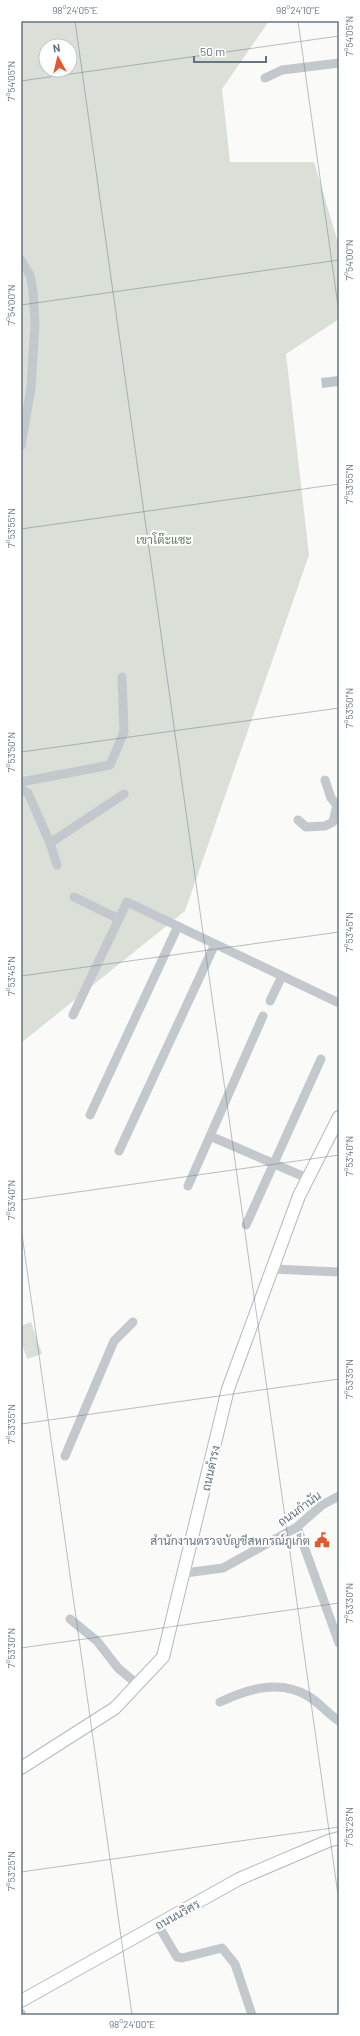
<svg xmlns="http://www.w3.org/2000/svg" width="360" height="2036" font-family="Barlow,Sarabun,sans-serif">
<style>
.green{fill:#dadfd7;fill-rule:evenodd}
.water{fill:#bbc7cb}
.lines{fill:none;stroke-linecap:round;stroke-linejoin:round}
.secondary-casing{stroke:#b3babf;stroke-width:14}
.street{stroke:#c3c8cc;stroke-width:9}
.secondary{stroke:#fff;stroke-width:12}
.ticks{fill:none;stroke:#657683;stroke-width:1;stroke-opacity:0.45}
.labels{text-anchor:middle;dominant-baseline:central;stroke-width:4;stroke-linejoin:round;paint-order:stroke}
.park-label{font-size:12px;fill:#687a64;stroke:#fff}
.street-label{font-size:12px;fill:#657683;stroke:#fff}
.poi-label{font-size:12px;fill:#657683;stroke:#fff;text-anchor:end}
.neatline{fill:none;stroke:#657683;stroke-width:1.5}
.ticks-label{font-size:10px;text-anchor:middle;fill:#657683}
</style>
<rect width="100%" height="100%" fill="#fafaf8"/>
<g class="green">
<path d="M21,21H269L222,89L230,162H314L339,246V319L286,354L309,555L185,911L21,1043ZM46,46H70V70H46Z"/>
<polygon points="31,1322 42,1354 27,1359 21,1341 21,1326"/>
</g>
<polygon class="water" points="339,376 339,386 322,388 321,378"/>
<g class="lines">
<g class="secondary-casing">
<g id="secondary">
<polyline points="21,1768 115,1708 163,1657 228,1389 299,1196 339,1117"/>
<polyline points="21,2001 239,1879 328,1841 339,1838"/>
</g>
</g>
<g class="street">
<polyline points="265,78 282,70 339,63"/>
<polyline points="21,260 30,275 33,291 35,323 31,388 21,446"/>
<polyline points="325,780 331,798 337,805"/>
<polyline points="21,782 110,765 124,732 122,677"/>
<polyline points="21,789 28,793 50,843 57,865"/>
<polyline points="298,820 306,827 325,826 333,822 337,805 339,805"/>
<polyline points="50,843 124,794"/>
<polyline points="74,897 119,919"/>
<polyline points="270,1001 282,976"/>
<polyline points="73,1015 127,902 339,1003"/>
<polyline points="90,1115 178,926"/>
<polyline points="210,1136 307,1178"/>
<polyline points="119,1151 215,944"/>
<polyline points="188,1186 263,1016"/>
<polyline points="246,1225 321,1059"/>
<polyline points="272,1269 339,1272"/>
<polyline points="65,1456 114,1341 133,1322"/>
<polyline points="297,1527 339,1643"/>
<polyline points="185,1573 223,1568 297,1527 322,1505 339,1496"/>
<polyline points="70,1619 97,1641 118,1668 137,1684"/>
<path d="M220,1702C248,1689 279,1679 308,1696C320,1703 328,1714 339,1721"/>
<polyline points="158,1925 177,1957 182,1958 222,1948 235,1964 252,2015"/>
<polyline points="21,2013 22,2015"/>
</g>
<use href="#secondary" class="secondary"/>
</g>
<path class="ticks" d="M75,21L339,1902M298,21L339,313M21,81L339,36M21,305L339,260M21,529L339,484M21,752L339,708M21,976L339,932M21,1200L339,1155M21,1227L132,2015M21,1424L339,1379M21,1648L339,1603M21,1872L339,1827"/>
<defs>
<g id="civic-bare" transform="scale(1.2)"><path d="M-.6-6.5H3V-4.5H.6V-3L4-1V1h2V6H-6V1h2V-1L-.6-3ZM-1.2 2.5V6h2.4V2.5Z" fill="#e4572e" stroke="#fff" stroke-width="2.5" paint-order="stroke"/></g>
</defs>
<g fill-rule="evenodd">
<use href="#civic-bare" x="322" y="1540"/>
</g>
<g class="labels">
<g class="park-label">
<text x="164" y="539">เขาโต๊ะแซะ</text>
</g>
<g class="street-label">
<text transform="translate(210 1468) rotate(-77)">ถนนดำรง</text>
<text transform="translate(299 1508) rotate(-36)">ถนนกำนัน</text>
<text transform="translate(177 1914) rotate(-29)">ถนนนริศร</text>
</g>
<g class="poi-label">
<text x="310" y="1540">สำนักงานตรวจบัญชีสหกรณ์ภูเก็ต</text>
</g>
</g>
<rect width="360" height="2036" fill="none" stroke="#ffffff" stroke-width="44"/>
<g transform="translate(58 58) rotate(352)"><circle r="19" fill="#ffffff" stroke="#c1c8cd"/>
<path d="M0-3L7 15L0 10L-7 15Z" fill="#e4572e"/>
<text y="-6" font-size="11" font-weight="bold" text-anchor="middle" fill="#657683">N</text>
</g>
<path d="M194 56v6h72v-6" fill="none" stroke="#657683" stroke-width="2"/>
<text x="200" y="56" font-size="12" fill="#657683" stroke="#ffffff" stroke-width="3" paint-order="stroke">50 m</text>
<rect x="22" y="22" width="316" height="1992" class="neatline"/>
<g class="ticks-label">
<text x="75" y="14">98°24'05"E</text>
<text x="298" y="14">98°24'10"E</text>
<text transform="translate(349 36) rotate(-90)" y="4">7°54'05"N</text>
<text transform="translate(11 81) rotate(-90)" y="4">7°54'05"N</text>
<text transform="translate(349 260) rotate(-90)" y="4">7°54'00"N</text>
<text transform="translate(11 305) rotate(-90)" y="4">7°54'00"N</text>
<text transform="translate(349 484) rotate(-90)" y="4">7°53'55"N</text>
<text transform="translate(11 528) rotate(-90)" y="4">7°53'55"N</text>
<text transform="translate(349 708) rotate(-90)" y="4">7°53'50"N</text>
<text transform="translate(11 752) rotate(-90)" y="4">7°53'50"N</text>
<text transform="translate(349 932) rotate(-90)" y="4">7°53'45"N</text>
<text transform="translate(11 976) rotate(-90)" y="4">7°53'45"N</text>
<text transform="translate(349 1156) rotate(-90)" y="4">7°53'40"N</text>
<text transform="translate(11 1200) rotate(-90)" y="4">7°53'40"N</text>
<text transform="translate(349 1379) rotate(-90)" y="4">7°53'35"N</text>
<text transform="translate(11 1424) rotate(-90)" y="4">7°53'35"N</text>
<text transform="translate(349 1603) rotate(-90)" y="4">7°53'30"N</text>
<text transform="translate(11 1648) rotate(-90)" y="4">7°53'30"N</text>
<text transform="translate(349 1827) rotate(-90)" y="4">7°53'25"N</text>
<text transform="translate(11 1871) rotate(-90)" y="4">7°53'25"N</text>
<text x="132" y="2028">98°24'00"E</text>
</g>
</svg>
